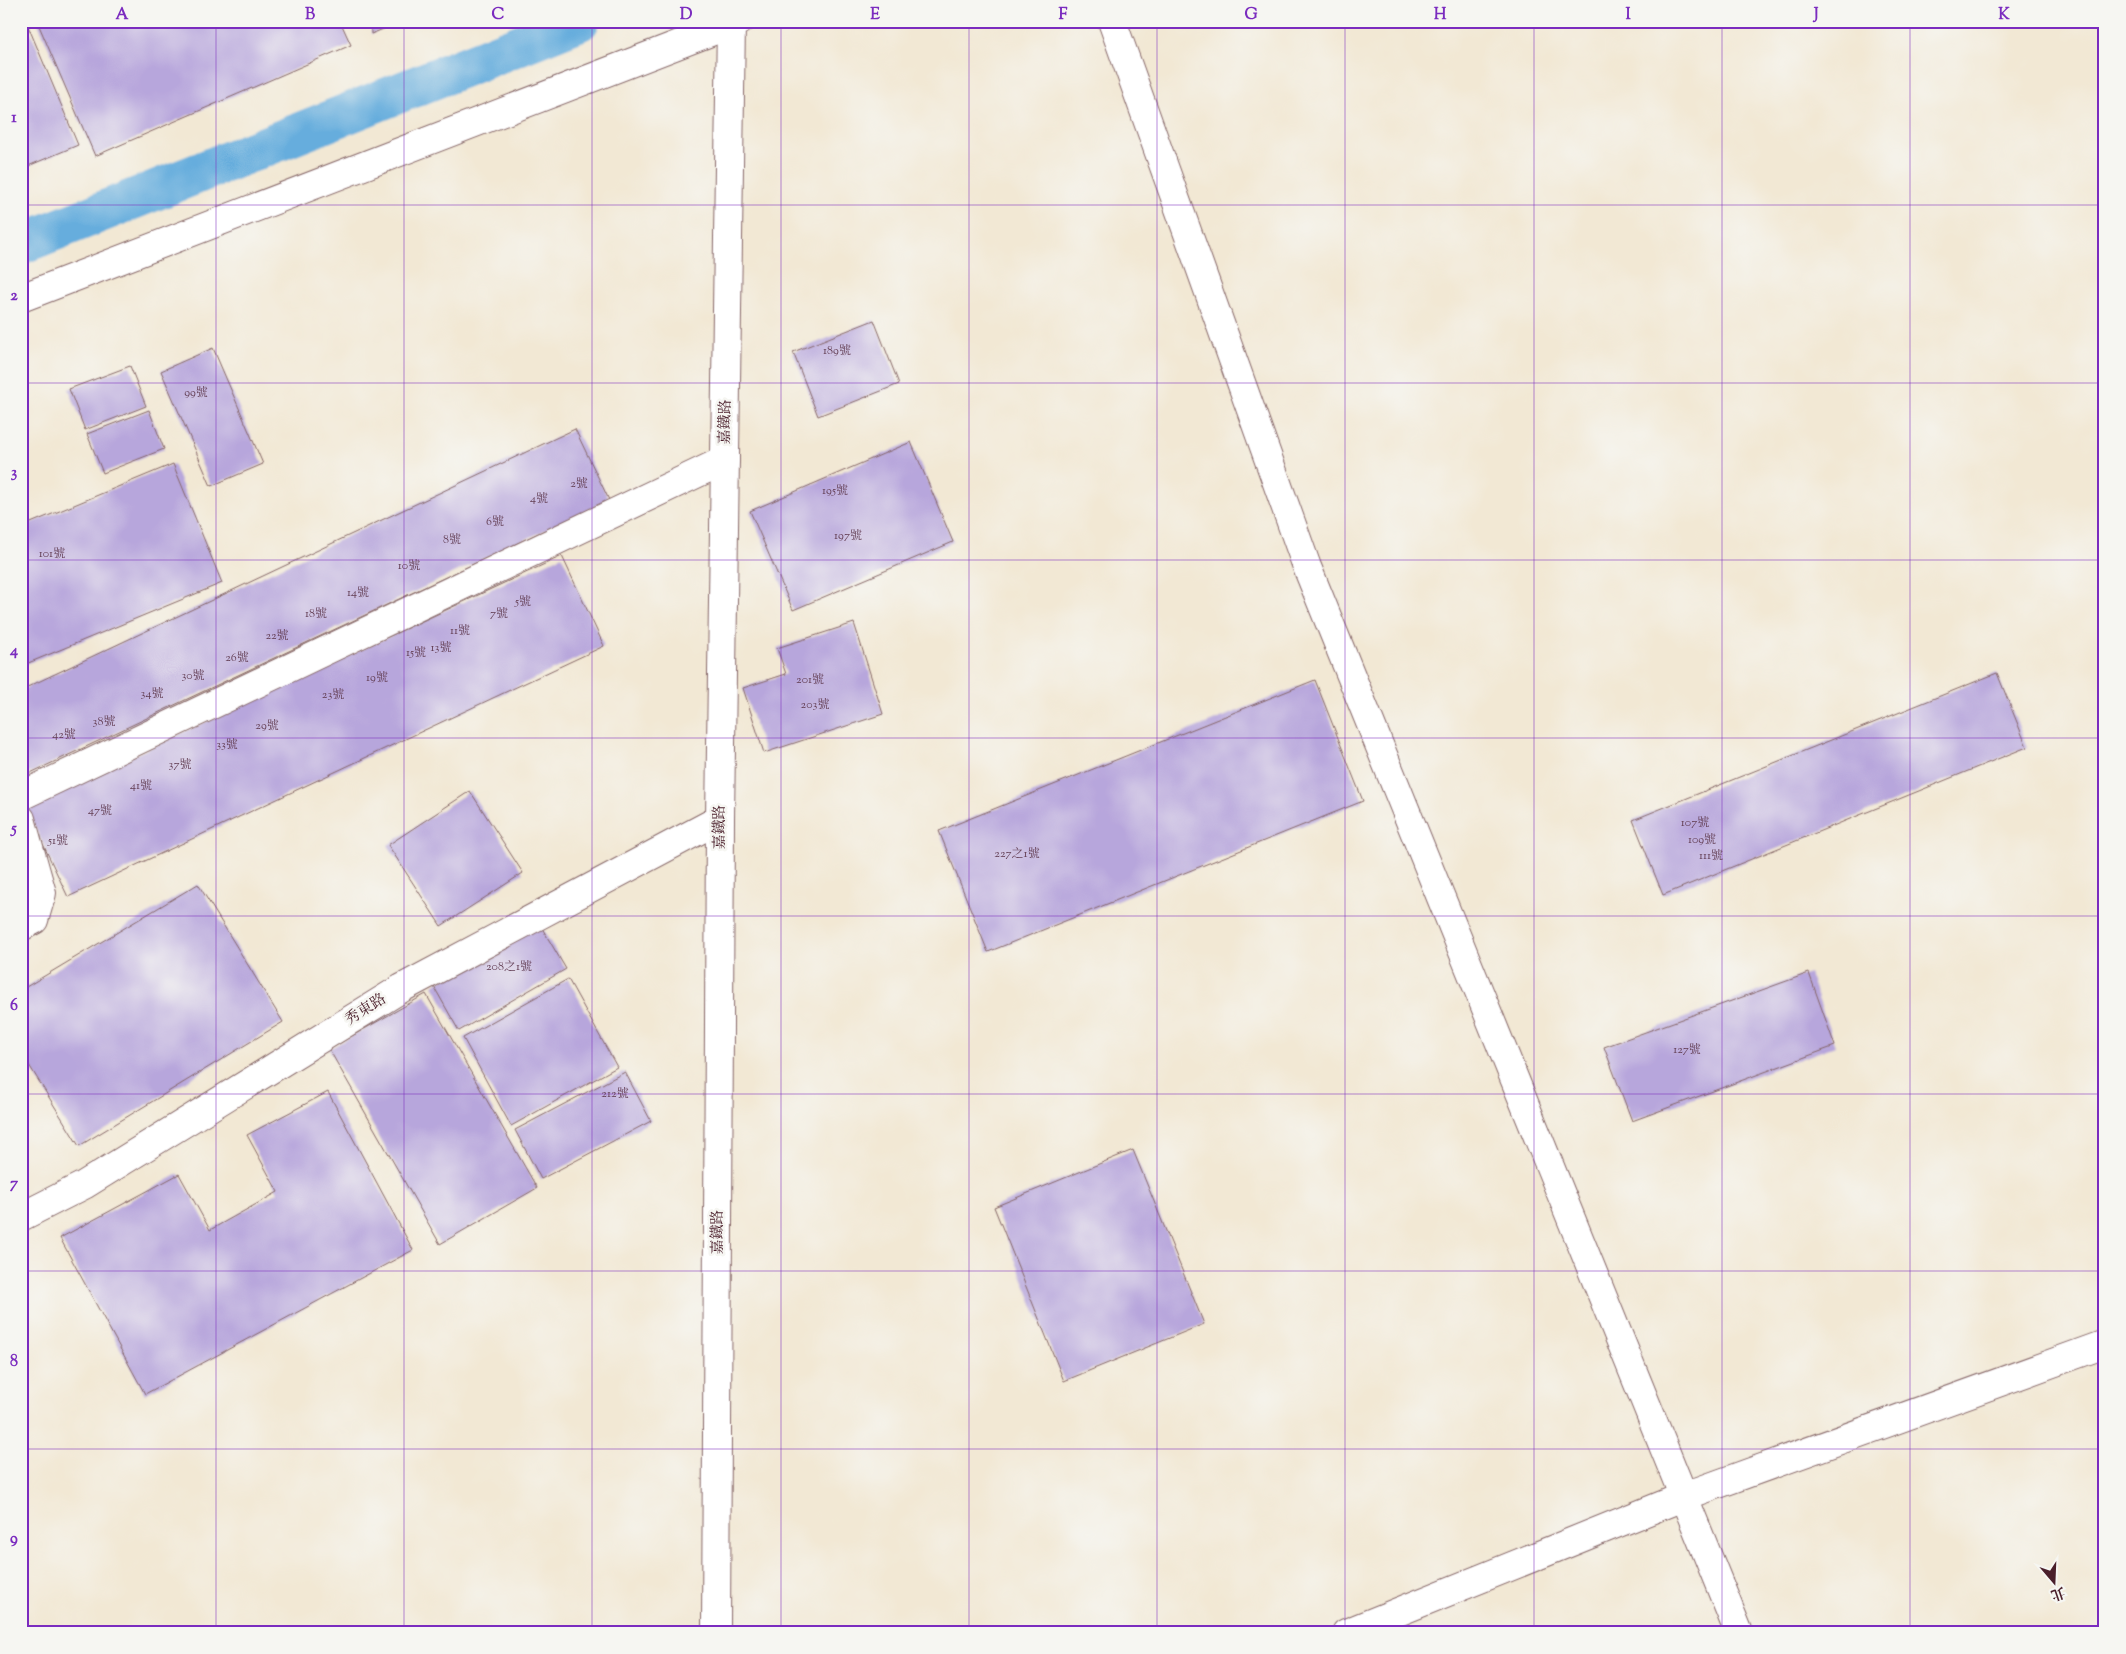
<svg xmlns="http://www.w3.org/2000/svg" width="2126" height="1654" font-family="'Sorts Mill Goudy','Noto Serif TC',serif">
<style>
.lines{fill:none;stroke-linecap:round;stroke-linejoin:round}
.canal{stroke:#66addd;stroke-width:41}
.building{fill:#b7a6dc}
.minor-casing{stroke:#856566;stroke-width:30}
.minor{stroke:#fff;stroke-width:28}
.grid{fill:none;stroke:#7b2cbf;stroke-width:1;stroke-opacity:0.55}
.labels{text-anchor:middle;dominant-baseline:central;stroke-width:5;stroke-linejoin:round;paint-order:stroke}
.number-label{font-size:12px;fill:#654157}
.street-label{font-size:15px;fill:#4a1f2b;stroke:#f6f6f2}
.neatline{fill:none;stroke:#7b2cbf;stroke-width:2}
.grid-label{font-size:16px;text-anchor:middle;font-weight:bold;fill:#7b2cbf}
</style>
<rect width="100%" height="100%" fill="#f6f6f2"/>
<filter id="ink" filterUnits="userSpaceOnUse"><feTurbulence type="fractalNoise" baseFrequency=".02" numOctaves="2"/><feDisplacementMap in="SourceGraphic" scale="10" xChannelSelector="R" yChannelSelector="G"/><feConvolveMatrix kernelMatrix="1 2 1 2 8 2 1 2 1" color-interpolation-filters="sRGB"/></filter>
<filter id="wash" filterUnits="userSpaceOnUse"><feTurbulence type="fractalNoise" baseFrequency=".0096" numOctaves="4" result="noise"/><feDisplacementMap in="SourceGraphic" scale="20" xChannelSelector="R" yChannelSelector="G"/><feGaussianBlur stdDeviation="1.12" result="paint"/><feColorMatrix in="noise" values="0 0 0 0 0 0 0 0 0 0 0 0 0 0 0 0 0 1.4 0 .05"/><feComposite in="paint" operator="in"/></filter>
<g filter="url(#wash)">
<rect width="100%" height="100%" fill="#f2e8d4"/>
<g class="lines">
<polyline class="canal" points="21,244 579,21"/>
</g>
<g id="blocks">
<g class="building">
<polygon points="21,21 26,21 78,145 21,169"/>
<polygon points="37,21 340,21 351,45 95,156"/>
<polygon points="371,21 403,21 371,34"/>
<polygon points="874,320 899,384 818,416 793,352"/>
<polygon points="213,348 263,464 211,486 161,371"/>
<polygon points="130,366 146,406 85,430 69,389"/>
<polygon points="149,410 164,449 103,473 87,434"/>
<polygon points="575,429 609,500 24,776 21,770 21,690"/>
<polygon points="911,442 953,542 793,610 750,511"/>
<polygon points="173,464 222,583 21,666 21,527"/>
<polygon points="562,556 604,646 68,897 25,806"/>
<polygon points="854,623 883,714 764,753 743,688 786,674 777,648"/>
<polygon points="1997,673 2027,747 1663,895 1633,820"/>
<polygon points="1315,680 1363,801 988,952 939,831"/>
<polygon points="470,791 523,873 441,926 388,845"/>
<polygon points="198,884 283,1022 79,1146 21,1052 21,990"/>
<polygon points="539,923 566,969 459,1031 433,985"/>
<polygon points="1809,973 1835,1046 1632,1121 1604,1047"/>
<polygon points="568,979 617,1067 511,1126 463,1038"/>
<polygon points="426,994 537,1188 440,1244 329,1049"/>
<polygon points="625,1072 651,1121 541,1179 515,1130"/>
<polygon points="328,1092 413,1250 145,1394 60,1238 179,1174 210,1230 278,1192 247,1135"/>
<polygon points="1133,1150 1204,1324 1064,1381 994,1207"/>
</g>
</g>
</g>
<g filter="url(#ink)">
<use href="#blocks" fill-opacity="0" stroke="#856566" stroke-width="1"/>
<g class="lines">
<g class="minor-casing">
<g id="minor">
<polyline points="1112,21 1307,567 1739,1633"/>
<polyline points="21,298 739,21"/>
<polyline points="21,796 725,460"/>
<polyline points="21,819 42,893 34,920 21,927"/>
<polyline points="21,1217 84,1185 402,988 720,819"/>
<polyline points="716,1633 720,819 731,21"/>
<polyline points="1346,1633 1685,1496 2105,1344"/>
</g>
</g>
<use href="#minor" class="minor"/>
</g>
</g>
<path class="grid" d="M216,21V1633M404,21V1633M592,21V1633M781,21V1633M969,21V1633M1157,21V1633M1345,21V1633M1534,21V1633M1722,21V1633M1910,21V1633M21,205H2105M21,383H2105M21,560H2105M21,738H2105M21,916H2105M21,1094H2105M21,1271H2105M21,1449H2105"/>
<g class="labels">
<g class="number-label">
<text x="837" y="351">189號</text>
<text x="196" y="393">99號</text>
<text x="579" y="484">2號</text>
<text x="835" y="491">195號</text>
<text x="539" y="499">4號</text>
<text x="495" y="522">6號</text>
<text x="848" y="536">197號</text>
<text x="452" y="540">8號</text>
<text x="52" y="554">101號</text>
<text x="409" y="566">10號</text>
<text x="358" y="593">14號</text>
<text x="523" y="602">5號</text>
<text x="316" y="614">18號</text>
<text x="499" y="614">7號</text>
<text x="460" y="631">11號</text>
<text x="277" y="636">22號</text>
<text x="441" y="648">13號</text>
<text x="416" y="653">15號</text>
<text x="237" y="658">26號</text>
<text x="193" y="676">30號</text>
<text x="377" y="678">19號</text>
<text x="810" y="680">201號</text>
<text x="152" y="694">34號</text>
<text x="333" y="695">23號</text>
<text x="815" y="705">203號</text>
<text x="104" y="722">38號</text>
<text x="267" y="726">29號</text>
<text x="64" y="735">42號</text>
<text x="227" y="745">33號</text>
<text x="180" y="765">37號</text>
<text x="141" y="786">41號</text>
<text x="100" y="811">47號</text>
<text x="1695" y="823">107號</text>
<text x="1702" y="840">109號</text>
<text x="58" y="841">51號</text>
<text x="1017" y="854">227之1號</text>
<text x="1711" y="856">111號</text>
<text x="509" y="967">208之1號</text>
<text x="1687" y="1050">127號</text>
<text x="615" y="1094">212號</text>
</g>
<g class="street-label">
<text transform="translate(726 422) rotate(-89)">嘉鐵路</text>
<text transform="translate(720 827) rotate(-90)">嘉鐵路</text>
<text transform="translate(366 1010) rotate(-32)">秀東路</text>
<text transform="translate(718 1232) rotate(-90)">嘉鐵路</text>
</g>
</g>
<rect width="2126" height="1654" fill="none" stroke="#f6f6f2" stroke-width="55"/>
<g transform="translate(2054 1582) rotate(161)" stroke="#f6f6f2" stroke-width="4" paint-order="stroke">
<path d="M0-4L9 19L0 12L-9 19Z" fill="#4a1f2b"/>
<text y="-8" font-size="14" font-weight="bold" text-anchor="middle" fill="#4a1f2b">北</text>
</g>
<rect x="28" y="28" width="2070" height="1598" class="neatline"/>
<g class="grid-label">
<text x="122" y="19">A</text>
<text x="310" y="19">B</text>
<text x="498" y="19">C</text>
<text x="686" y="19">D</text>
<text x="875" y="19">E</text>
<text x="1063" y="19">F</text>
<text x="1251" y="19">G</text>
<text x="1440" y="19">H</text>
<text x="1628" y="19">I</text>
<text x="1816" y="19">J</text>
<text x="2004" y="19">K</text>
<text x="14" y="122">1</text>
<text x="14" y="300">2</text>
<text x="14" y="477">3</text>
<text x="14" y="655">4</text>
<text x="14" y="833">5</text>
<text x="14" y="1010">6</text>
<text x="14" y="1188">7</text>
<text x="14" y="1366">8</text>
<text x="14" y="1543">9</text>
</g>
</svg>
